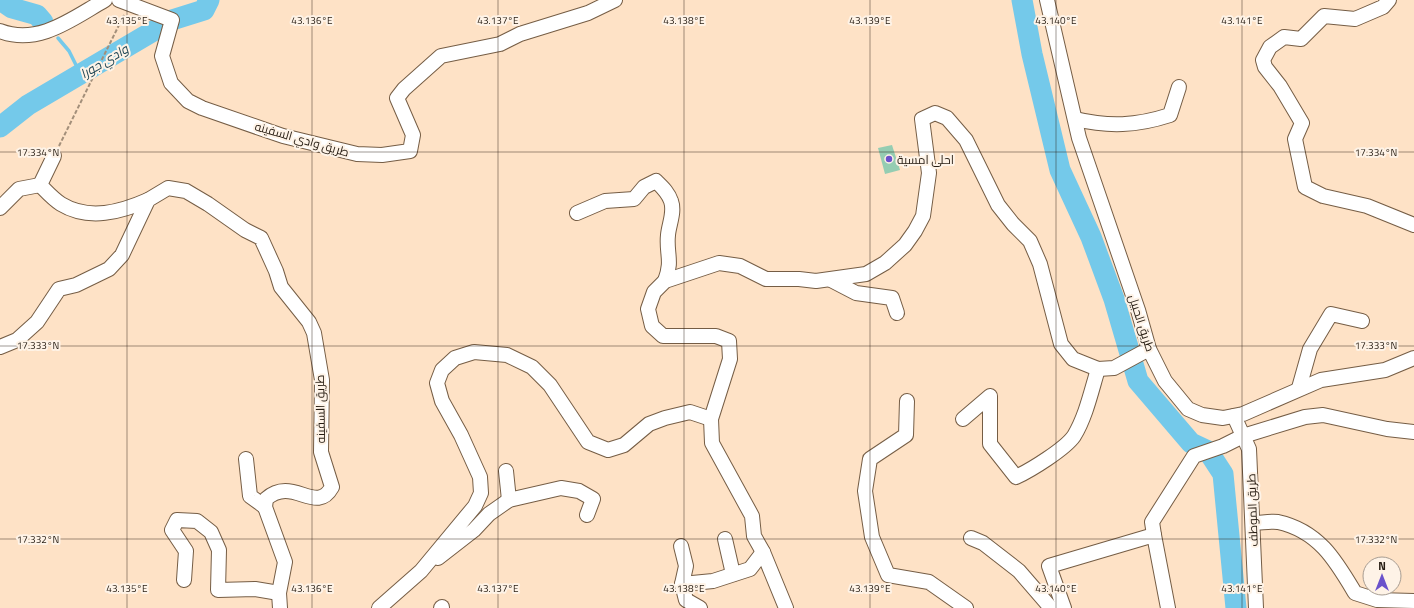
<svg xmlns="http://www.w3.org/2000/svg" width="1414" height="608" font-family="'Titillium Web',Cairo,sans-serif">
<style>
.green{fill:#95cdb2}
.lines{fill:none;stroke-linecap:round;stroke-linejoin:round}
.stream{stroke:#74c9ea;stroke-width:3.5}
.river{stroke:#74c9ea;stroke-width:21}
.minor-casing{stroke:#755d45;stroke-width:16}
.path{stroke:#a38f7a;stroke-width:2;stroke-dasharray:4 2;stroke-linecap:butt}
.minor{stroke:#fff;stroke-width:14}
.ticks{fill:none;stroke:#271d13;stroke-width:1;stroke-opacity:0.45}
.poi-dot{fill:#6a52cb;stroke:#fef3e7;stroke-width:1.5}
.labels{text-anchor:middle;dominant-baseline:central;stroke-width:4;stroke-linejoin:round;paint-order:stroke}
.street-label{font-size:12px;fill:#271d13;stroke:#fef3e7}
.poi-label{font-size:12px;fill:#271d13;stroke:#fef3e7;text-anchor:start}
.water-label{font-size:13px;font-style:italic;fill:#224857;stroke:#fef3e7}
.ticks-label{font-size:10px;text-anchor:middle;fill:#271d13;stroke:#fef3e7;stroke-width:4;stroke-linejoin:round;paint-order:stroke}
</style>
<rect width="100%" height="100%" fill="#fee2c6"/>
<polygon class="green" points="892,145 900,170 885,174 878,148"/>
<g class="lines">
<polyline class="stream" points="58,38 69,51 81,75"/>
<g class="river">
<polyline points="0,0 12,8 37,15 43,22"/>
<polyline points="1022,0 1032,54 1060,170 1091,237 1114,299 1138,381 1191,443 1208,451 1223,474 1236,608"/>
<polyline points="0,127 28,105 172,20 204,10 209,0"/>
</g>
<g class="minor-casing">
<g id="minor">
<polyline points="119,0 172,20 162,56 171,83 188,101 202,108 283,136 357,154 382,155 410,151 413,135 397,98 404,89 441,56 500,44 520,34 588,13 615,0"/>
<polyline points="1047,0 1079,138 1138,310 1149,349 1165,381 1188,409 1202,415 1223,418 1243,414 1321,380 1385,370 1414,358"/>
<polyline points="1389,0 1383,7 1355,19 1324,16 1301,39 1284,37 1270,47 1263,60 1265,67 1280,86 1302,123 1295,139 1305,187 1323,196 1367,206 1414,225"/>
<path d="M0,31C39,46 73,18 105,0"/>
<path d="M1075,119C1109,127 1136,126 1170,115L1179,87"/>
<path d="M54,156L40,185C46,191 53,199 61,204C89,221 121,212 148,200"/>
<polyline points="0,208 19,189 40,185"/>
<path d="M577,213L605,201L634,199L644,187L656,181C662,187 668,192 671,201C675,212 669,224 668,235C666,254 673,260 665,281"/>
<polyline points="831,280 856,293 892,298 897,313"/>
<path d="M0,347L17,340L37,322L59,289L76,285L109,269L122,255L148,200L168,188L186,191L208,204L245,230L261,238L276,271L281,287L309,322L314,333L322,380L321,452L332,487C316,516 293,475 266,499L265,507L285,562L279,593L280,608"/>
<polyline points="1299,388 1310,349 1331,314 1362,321"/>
<polyline points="907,401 906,435 870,459 865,491 872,537 888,575 929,582 966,608"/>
<polyline points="1234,416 1249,449 1256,608"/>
<path d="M963,419L990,396V444L1016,477C1031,470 1065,449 1074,436C1086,416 1091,392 1098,369"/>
<polyline points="246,459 250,496 265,507"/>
<polyline points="506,471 509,500"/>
<path d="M1253,523C1261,523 1270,521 1278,522C1319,531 1336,561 1355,593L1377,600L1414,601"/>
<polyline points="1154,535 1152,522 1194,456 1223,446 1243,436 1305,417 1323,415 1387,429 1414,432"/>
<polyline points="971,538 983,543 1019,571 1051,608"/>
<polyline points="725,539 733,574"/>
<polyline points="681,546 686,566 682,584"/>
<polyline points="438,558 474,530 489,514 509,500 561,488 579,491 593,499 587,515"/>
<polyline points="184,580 186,551 172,530 177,520 197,521 211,532 219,550 218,590 255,589 279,593"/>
<polyline points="379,608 421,571 475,506 481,493 480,477 461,435 442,401 437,383 442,370 455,358 474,352 507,355 532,367 550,385 588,442 608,450 624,445 649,424 665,418 690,412 711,419"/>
<polyline points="441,608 442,607"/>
<polyline points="700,608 686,600 682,584 713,581 750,569 763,552"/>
<polyline points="786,608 763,552 754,536 752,516 712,443 711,419 730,359 729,341 716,336 663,336 652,326 648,309 654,292 665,281 719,263 740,266 766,279 799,279 816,281 866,274 885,263 905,245 915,231 923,216 929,173 922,119 935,113 947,118 966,140 998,205 1013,224 1030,241 1040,264 1061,344 1073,359 1098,369 1114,368 1149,349"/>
<polyline points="1064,608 1049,566 1154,535 1168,608"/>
</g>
</g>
<polyline class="path" points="59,146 124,15"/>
<use href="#minor" class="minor"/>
</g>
<path class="ticks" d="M127,0V608M312,0V608M498,0V608M684,0V608M870,0V608M1056,0V608M1242,0V608M0,152H1414M0,346H1414M0,539H1414"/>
<circle class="poi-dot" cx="889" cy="159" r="4"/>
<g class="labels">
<g class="street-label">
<text transform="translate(302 139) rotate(16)">طريق وادي السفينه</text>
<text transform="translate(1142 323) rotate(72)">طريق الحبيل</text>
<text transform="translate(320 409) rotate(-91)">طريق السفينه</text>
<text transform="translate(1252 510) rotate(-92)">طريق الموطف</text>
</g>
<g class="poi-label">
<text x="897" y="159">احلى امسية</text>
</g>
<g class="water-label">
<text transform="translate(104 61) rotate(-31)">وادي جورا</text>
</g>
</g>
<g class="ticks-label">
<text x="127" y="24">43.135°E</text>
<text x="312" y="24">43.136°E</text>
<text x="498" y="24">43.137°E</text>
<text x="684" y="24">43.138°E</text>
<text x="870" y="24">43.139°E</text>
<text x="1056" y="24">43.140°E</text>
<text x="1242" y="24">43.141°E</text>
<text x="38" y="156">17.334°N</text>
<text x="1376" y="156">17.334°N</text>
<text x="38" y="349">17.333°N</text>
<text x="1376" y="349">17.333°N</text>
<text x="38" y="543">17.332°N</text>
<text x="1376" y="543">17.332°N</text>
<text x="127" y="592">43.135°E</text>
<text x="312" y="592">43.136°E</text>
<text x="498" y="592">43.137°E</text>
<text x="684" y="592">43.138°E</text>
<text x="870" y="592">43.139°E</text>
<text x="1056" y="592">43.140°E</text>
<text x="1242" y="592">43.141°E</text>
</g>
<g transform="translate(1382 576)"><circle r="19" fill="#fef3e7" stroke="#a89d92"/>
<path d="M0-3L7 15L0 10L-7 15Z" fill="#6a52cb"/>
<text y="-6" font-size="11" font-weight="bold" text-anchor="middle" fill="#271d13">N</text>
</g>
</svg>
